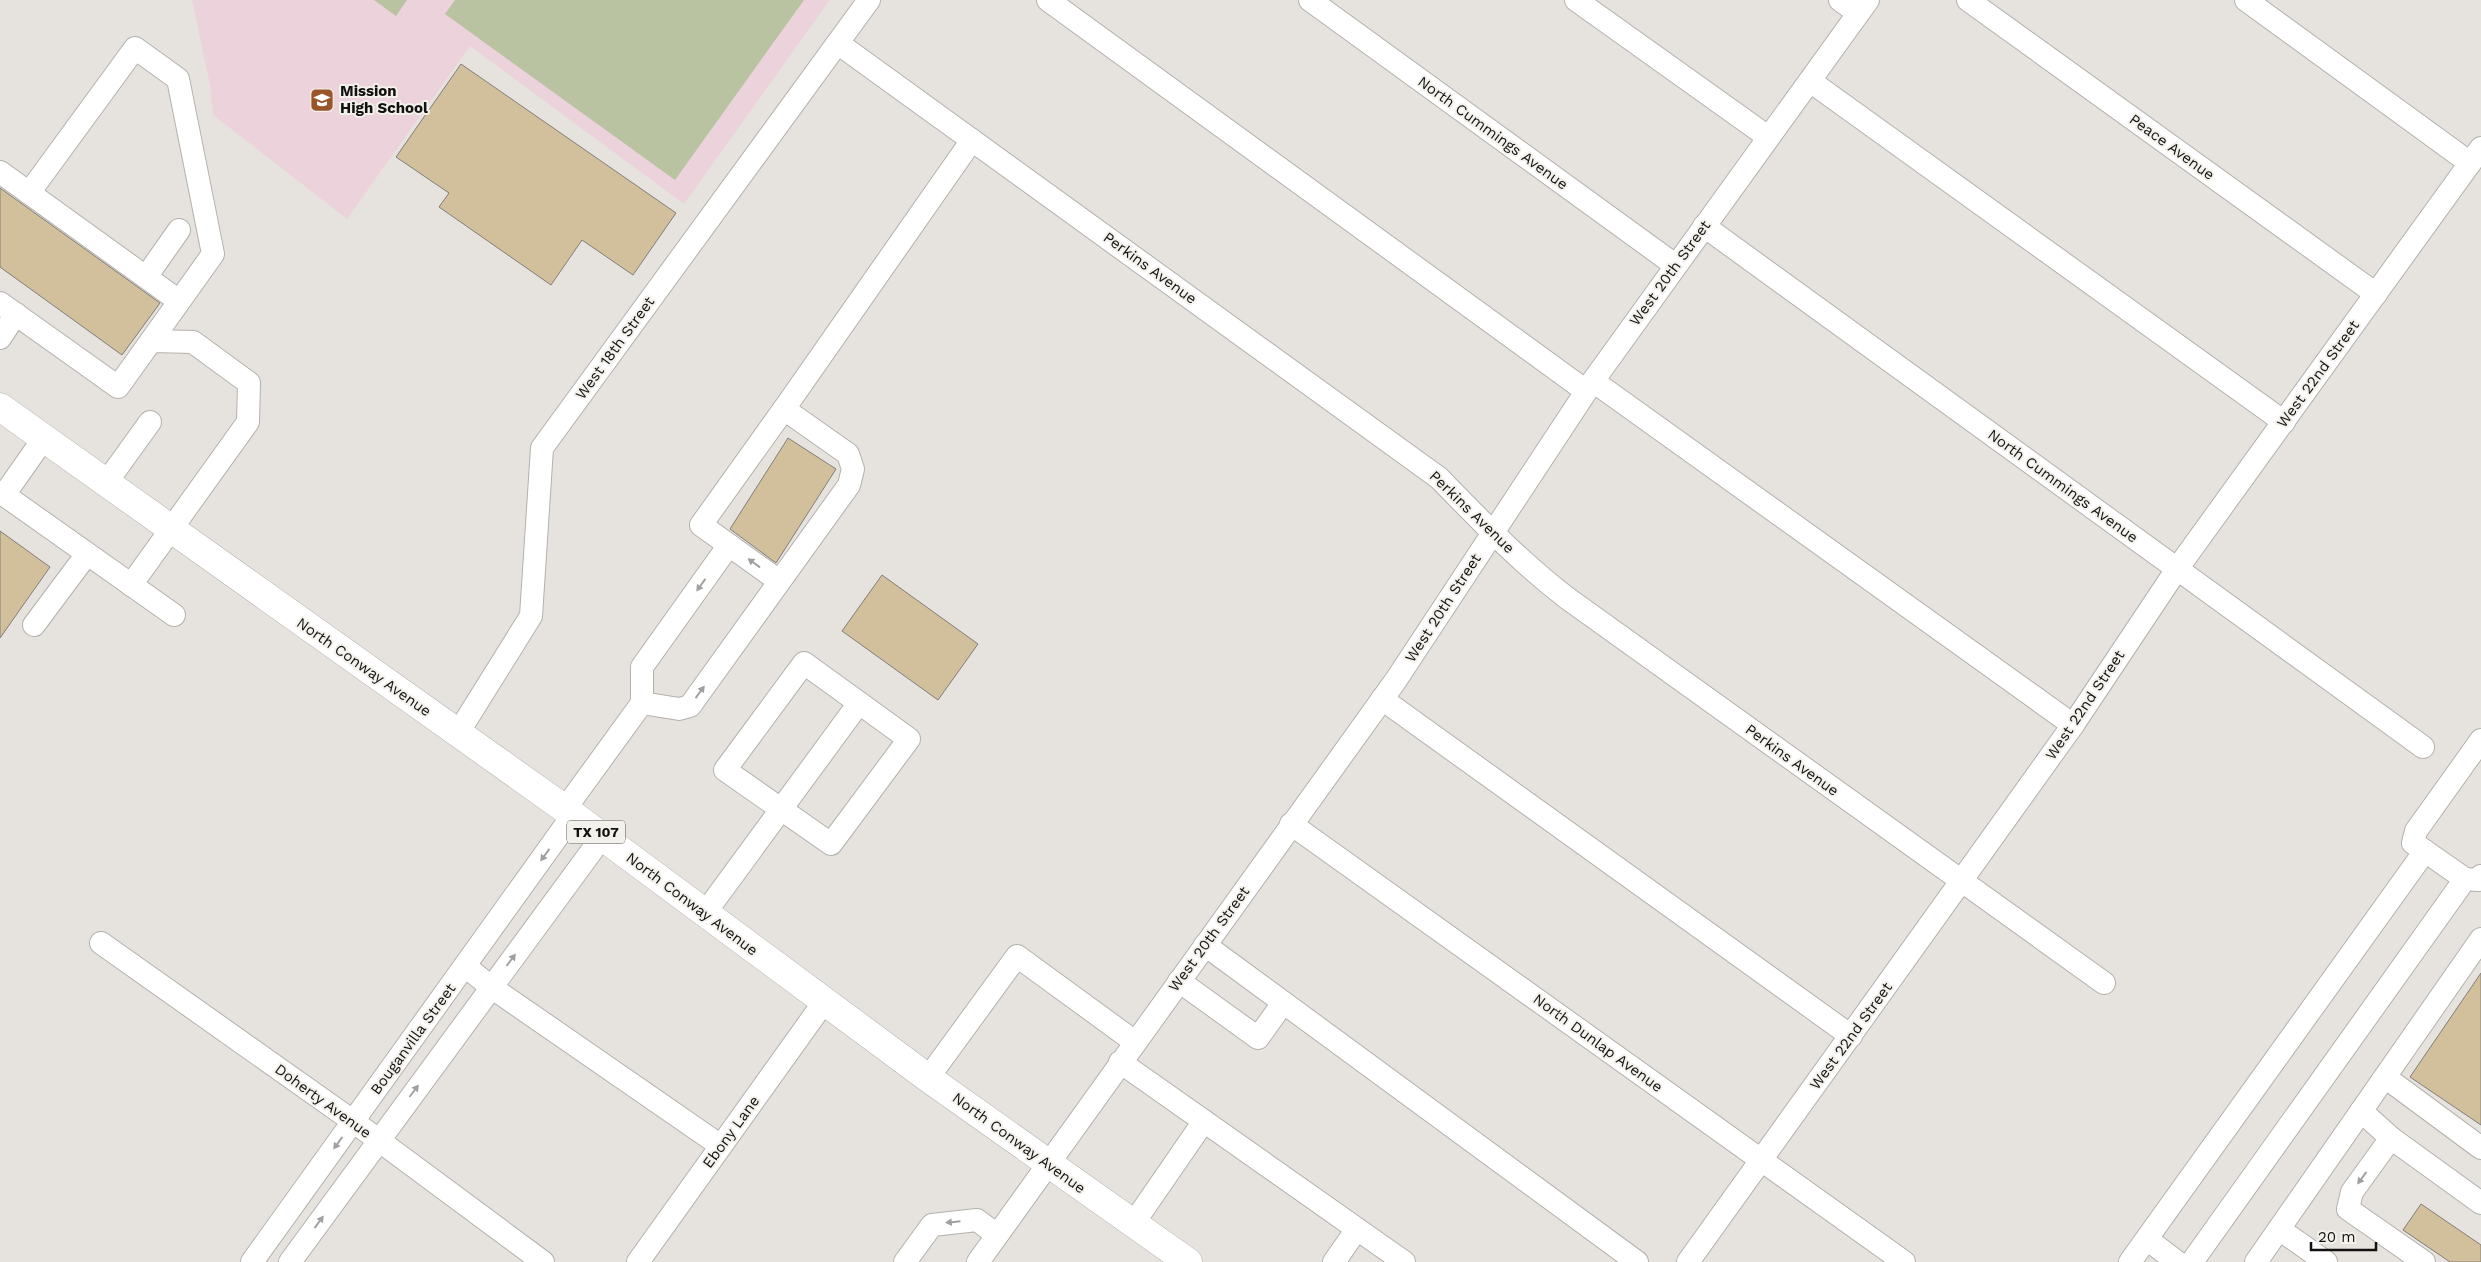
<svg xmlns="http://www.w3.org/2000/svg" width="2481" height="1262" font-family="'Work Sans',sans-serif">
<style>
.education{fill:#ebd2db}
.green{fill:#b9c3a2}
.building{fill:#d2c09c;stroke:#807e7a}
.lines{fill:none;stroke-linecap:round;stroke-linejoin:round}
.minor-casing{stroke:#b3b1ac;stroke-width:24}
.major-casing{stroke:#b3b1ac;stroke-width:29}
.minor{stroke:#fff;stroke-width:22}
.major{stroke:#fff;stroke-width:28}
.oneway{fill:#a1a09f}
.labels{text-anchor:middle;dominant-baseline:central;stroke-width:4;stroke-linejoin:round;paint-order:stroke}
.shield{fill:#f3f1ec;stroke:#565552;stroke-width:1}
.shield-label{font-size:14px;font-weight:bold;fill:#131210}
.poi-label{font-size:15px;font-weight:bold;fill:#131210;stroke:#f3f1ec;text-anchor:start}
.street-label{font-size:15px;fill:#131210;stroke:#f3f1ec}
</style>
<rect width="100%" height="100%" fill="#e6e3df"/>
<polygon class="education" points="192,0 830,0 684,204 470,46 347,219 213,115 210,85"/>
<g class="green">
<polygon points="374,0 407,0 396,16"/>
<polygon points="455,0 804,0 675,180 445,14"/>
</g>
<g class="building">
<polygon points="461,64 676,213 633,275 582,240 551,285 439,207 449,193 396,157"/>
<polygon points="0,188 160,303 122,355 0,267"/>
<polygon points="788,438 836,469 776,563 730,529"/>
<polygon points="0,531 50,567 0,638"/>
<polygon points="882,575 978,644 938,700 842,631"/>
<polygon points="2481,973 2481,1125 2410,1077"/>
<polygon points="2421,1204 2481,1245 2481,1262 2450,1262 2403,1230"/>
</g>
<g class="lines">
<g class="minor-casing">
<g id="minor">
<polyline points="1048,0 1586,391"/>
<polyline points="1310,0 1675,265"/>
<polyline points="1576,0 1768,137"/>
<polyline points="1840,0 1858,13"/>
<polyline points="1968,0 2376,294"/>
<polyline points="2246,0 2470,163"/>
<path d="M839,44L1439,478C1480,520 1520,562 1567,598L2104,983"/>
<polyline points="1810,81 2284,422"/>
<polyline points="0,172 179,301"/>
<polyline points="29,193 135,48 178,79 213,254 151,341"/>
<polyline points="1704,226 2423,747"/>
<polyline points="146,277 179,230"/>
<polyline points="0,303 118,387 151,341 193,342 249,383 248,422 131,585"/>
<polyline points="0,338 16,314"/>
<polyline points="1593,381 2073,725"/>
<polyline points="784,409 972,140"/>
<polyline points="106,483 150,422"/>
<polyline points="0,492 174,615"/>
<polyline points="4,495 44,438"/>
<polyline points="34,625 87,554"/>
<polygon points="804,663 909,739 831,844 725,770"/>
<polyline points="1382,699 1851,1036"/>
<polyline points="642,703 679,709 690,706 849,485 853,469 848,454 784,409 701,525 779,581"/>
<polyline points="458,733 531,616 542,448 869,0"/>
<polyline points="565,809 642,703 642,667 729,545"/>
<polyline points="1291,824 1904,1262"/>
<polyline points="2425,851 2465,879"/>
<polyline points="705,913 859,703"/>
<polyline points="101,943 354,1122 543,1262"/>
<polyline points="1205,945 1637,1262"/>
<polyline points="465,966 491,987 721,1146"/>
<polyline points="1179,981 1258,1038 1283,1003"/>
<polyline points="1120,1062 1404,1262"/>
<polyline points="2385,1077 2481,1148"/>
<polyline points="928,1078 1017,956 1135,1042"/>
<polyline points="2361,1111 2391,1138 2481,1203"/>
<polyline points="2391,1138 2352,1192 2348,1209 2424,1262"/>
<polyline points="1133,1224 1204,1121"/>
<polyline points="2279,1229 2326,1262"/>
<polyline points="2147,1239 2177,1262"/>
<polyline points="252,1262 573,815"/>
<polyline points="290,1262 602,837"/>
<polyline points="638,1262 824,1002"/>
<polyline points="905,1262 932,1225 977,1220 997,1235"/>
<polyline points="978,1262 1396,680 1593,381 1868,0"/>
<polyline points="1334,1262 1357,1229"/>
<polyline points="1688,1262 2073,725 2177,569 2481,148"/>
<polyline points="2130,1262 2425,851 2413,843 2416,831 2481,740"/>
<polyline points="2192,1262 2465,879 2478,880 2481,876"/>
<polyline points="2256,1262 2481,939"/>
</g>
</g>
<g class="major-casing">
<polyline id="major" points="0,407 565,809 928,1078 1188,1262"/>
</g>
<use href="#minor" class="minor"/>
<use href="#major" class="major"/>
</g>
<defs><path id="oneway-solid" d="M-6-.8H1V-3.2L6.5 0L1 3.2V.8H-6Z" transform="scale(1.25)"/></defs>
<g class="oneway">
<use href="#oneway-solid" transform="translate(754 563) rotate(-144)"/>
<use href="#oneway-solid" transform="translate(701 585) rotate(126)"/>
<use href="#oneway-solid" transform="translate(700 692) rotate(-54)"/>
<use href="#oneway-solid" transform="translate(545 855) rotate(126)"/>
<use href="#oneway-solid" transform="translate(511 960) rotate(-53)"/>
<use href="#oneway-solid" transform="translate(414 1091) rotate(-53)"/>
<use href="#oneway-solid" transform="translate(338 1143) rotate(126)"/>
<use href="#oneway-solid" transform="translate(2362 1178) rotate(126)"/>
<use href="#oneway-solid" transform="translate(319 1222) rotate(-54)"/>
<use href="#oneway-solid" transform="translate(953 1222) rotate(174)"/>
</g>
<defs>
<g id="school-square" transform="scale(1.25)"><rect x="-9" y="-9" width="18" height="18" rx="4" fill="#9a552a" stroke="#f3f1ec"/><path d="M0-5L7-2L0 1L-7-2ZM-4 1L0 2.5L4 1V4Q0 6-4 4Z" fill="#fff"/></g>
</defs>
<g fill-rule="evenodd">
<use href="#school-square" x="322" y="100"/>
</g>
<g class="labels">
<rect class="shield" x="567" y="820.5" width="58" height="23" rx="4"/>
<g class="shield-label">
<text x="596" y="832">TX 107</text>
</g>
<g class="poi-label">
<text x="340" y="91">Mission<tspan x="340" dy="17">High School</tspan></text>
</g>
<g class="street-label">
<text transform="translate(1493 133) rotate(36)">North Cummings Avenue</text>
<text transform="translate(2172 147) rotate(36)">Peace Avenue</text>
<text transform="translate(1150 268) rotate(36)">Perkins Avenue</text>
<text transform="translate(1670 273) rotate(-54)">West 20th Street</text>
<text transform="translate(615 348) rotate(-54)">West 18th Street</text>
<text transform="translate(2318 374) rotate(-54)">West 22nd Street</text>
<text transform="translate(2063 486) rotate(36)">North Cummings Avenue</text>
<text transform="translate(1472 512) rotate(44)">Perkins Avenue</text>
<text transform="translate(1443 608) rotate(-57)">West 20th Street</text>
<text transform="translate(364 667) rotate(35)">North Conway Avenue</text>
<text transform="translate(2085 705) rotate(-56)">West 22nd Street</text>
<text transform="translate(1792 760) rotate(36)">Perkins Avenue</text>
<text transform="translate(692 904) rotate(37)">North Conway Avenue</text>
<text transform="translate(1209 939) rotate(-54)">West 20th Street</text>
<text transform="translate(1851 1036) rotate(-54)">West 22nd Street</text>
<text transform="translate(413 1039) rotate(-54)">Bouganvilla Street</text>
<text transform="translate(1598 1043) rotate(36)">North Dunlap Avenue</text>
<text transform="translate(323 1101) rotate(36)">Doherty Avenue</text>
<text transform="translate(731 1132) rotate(-54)">Ebony Lane</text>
<text transform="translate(1019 1143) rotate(36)">North Conway Avenue</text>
</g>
</g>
<path d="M2311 1242v8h65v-8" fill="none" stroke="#131210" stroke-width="2.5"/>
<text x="2318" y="1242" font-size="15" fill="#131210" stroke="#f3f1ec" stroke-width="4" paint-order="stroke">20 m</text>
</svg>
